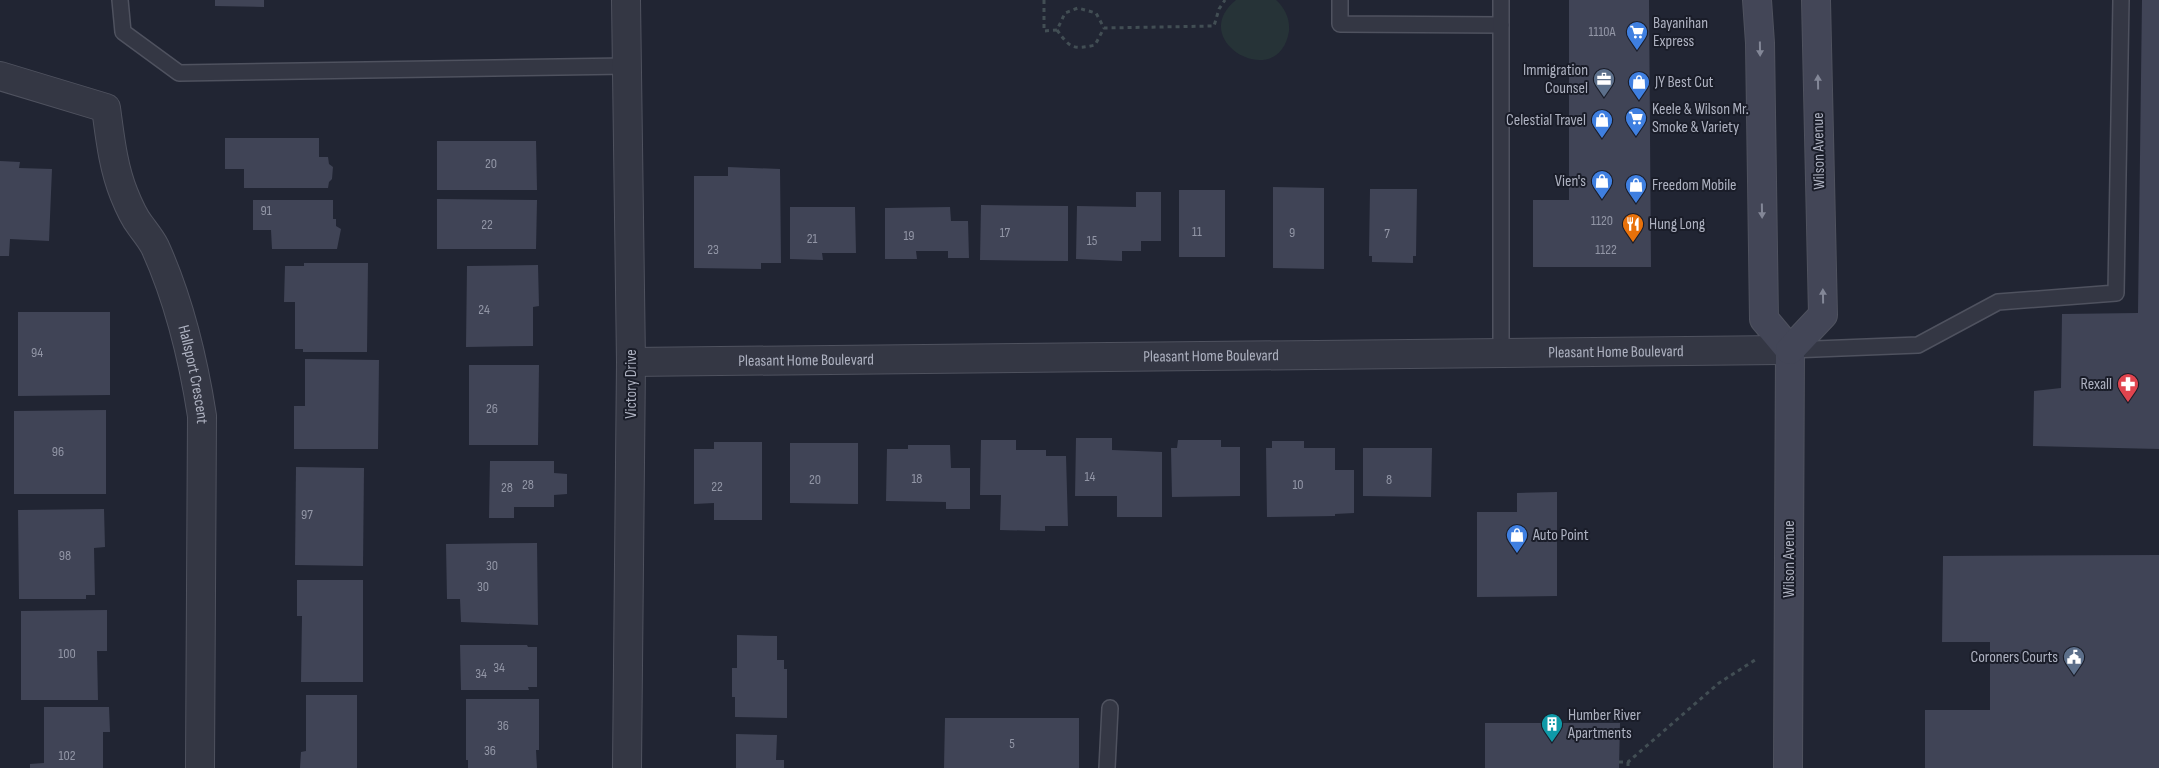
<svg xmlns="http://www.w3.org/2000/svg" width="2159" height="768" font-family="'Sofia Sans Condensed',sans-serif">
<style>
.green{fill:#263337}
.building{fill:#404456}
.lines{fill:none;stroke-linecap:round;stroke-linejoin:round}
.lane-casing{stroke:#4f525f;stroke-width:18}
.street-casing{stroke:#4f525f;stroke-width:30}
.secondary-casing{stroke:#4f525f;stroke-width:30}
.path{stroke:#424e54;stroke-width:3;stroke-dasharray:4 4;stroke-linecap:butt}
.lane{stroke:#343744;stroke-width:15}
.street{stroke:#343744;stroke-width:28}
.secondary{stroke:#434657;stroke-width:28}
.oneway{fill:#838797}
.labels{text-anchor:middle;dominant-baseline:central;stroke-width:4;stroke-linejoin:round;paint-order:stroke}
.number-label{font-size:14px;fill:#9296a6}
.poi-label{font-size:16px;fill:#aeb2c1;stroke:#1a1d29;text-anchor:start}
.street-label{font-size:16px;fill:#aeb2c1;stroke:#1a1d29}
</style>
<rect width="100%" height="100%" fill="#212533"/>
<path class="green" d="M1236,0H1276C1285,8 1290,19 1289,31C1279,94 1185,41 1236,0Z"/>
<g class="building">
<polygon points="215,0 264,0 264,7 215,6"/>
<polygon points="1569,0 1649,0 1651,267 1533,267 1533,200 1569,200"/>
<polygon points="2142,0 2159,0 2159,449 2033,446 2034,391 2061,388 2062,314 2138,313"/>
<polygon points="225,138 319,138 319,157 328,157 329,164 333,167 332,179 329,182 328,188 244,188 244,169 225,169"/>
<polygon points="437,141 536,141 537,190 437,190"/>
<polygon points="0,161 20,162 19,168 52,169 49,241 10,239 9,256 0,256"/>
<polygon points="728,167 780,169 781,263 761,263 761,269 694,268 694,176 728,176"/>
<polygon points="1273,187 1324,188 1324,269 1273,268"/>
<polygon points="1370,189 1417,189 1416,256 1413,256 1413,263 1372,262 1372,256 1369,256"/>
<rect x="1179" y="190" width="46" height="67"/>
<polygon points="1136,192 1161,192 1161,241 1141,241 1141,251 1122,251 1122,261 1076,259 1077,206 1136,207"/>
<polygon points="437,199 537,200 536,249 437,249"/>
<polygon points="253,200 333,200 333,219 336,219 336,226 341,229 337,249 272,249 271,230 253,230"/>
<polygon points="981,205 1068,206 1068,261 980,260"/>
<polygon points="790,207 855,207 856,253 822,253 823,260 790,259"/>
<polygon points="950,207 951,221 968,221 969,258 948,258 948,251 916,251 917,259 885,259 885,208"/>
<polygon points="304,263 368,263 367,352 303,352 303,349 295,349 295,302 284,302 285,266 304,266"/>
<polygon points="538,265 539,306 533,307 533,346 466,347 467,266"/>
<polygon points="18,312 110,312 110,395 18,396"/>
<polygon points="305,359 379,360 378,449 294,449 294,406 305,406"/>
<polygon points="469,365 539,365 538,445 469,445"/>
<polygon points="106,410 106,494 14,494 14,411"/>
<polygon points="1076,438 1112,438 1112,450 1162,452 1162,517 1117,517 1117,496 1075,496"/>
<polygon points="981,440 1016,440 1016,450 1046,450 1046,456 1066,456 1068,526 1045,526 1045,531 1000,530 1001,495 980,495"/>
<polygon points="1178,440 1221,440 1221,447 1240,447 1240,496 1172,497 1171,448 1177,448"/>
<polygon points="1272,441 1304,441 1304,448 1335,448 1335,470 1354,470 1354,513 1335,514 1335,516 1267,517 1266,448 1272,448"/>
<polygon points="714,442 762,442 762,520 714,520 714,503 694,504 694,449 714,449"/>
<polygon points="790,443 858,443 858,504 790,503"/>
<polygon points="908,445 950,445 951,468 970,468 970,509 946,509 946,502 886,501 887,449 908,449"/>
<polygon points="1363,448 1432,448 1431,497 1363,496"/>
<polygon points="490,461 554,461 554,473 567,474 567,494 554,495 554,507 514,507 514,518 489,518"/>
<polygon points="296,467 364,468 363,566 295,565"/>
<polygon points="1557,492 1557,596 1477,597 1477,512 1517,512 1517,493"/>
<polygon points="104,509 105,547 94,548 95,595 86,595 86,599 19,599 18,510"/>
<polygon points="537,543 538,625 461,622 460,599 447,599 446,544"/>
<polygon points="2159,555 2159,768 1925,768 1925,710 1990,710 1990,642 1942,642 1943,556"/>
<polygon points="297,580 363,580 363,682 301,682 302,616 297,616"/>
<polygon points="107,610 107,651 97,651 98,700 21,700 21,611"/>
<polygon points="737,635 777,636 777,660 784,660 784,669 787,669 787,718 735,717 735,697 732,697 732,668 737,668"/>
<polygon points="460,645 527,645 528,647 537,647 537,687 528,687 529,690 461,690"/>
<polygon points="306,695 357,695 357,768 300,768 301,752 306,751"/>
<polygon points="466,699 539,699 539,750 536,750 537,768 468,768 468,760 466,760"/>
<polygon points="44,707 109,707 110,732 103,732 103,768 30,768 30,764 44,763"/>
<polygon points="945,718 1079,718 1079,768 944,768"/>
<polygon points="1485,723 1620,723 1619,768 1485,768"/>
<polygon points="736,734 777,735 776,760 784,760 784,768 736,768"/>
</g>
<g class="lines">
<g class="lane-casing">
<g id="lane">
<polyline points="120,0 123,32 179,73 627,66"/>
<polyline points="1340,0 1340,24 1501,25"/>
<polyline points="1790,350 1918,345 1998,302 2116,293 2121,0"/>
<polyline points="1501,353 1501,0"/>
<polyline points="1107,768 1110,708"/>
</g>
</g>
<g class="street-casing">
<g id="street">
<polyline points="626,0 631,362 627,768"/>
<path id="s1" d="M0,76L106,108C110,137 113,167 124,194C128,204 133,216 140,225C145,232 151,239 155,247C179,300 193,358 202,416L200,768"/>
<path id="s2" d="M631,362L1790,350"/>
</g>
</g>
<g class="secondary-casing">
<g id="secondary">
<polyline points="1757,0 1760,43 1764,319 1790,350 1788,768"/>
<polyline points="1790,350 1823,315 1816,0"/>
</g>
</g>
<g class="path">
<polyline points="1044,0 1044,31 1057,30 1065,13 1078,8 1096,13 1104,28 1214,26 1219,9 1225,0"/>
<path d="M1057,30C1070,48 1073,50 1095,45L1104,28"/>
<polyline points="1619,762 1628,762 1719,683 1755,660"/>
<polyline points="1628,762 1628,768"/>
</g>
<use href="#lane" class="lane"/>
<use href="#street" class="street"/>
<use href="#secondary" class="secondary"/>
</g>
<defs><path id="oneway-solid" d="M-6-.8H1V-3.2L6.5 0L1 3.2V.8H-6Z" transform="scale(1.25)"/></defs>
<g class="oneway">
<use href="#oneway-solid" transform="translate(1760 49) rotate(89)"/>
<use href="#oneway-solid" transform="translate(1818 82) rotate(-91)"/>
<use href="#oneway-solid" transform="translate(1762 211) rotate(89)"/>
<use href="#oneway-solid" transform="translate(1823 296) rotate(-91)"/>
</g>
<defs>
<g id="supermarket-pin" transform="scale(1.125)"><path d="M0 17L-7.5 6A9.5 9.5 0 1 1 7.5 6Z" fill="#3f7fe0" stroke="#1a1d29"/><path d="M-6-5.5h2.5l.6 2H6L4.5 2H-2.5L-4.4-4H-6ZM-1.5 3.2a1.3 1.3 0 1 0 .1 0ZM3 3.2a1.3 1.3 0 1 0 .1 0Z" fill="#fff"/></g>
<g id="office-pin" transform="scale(1.125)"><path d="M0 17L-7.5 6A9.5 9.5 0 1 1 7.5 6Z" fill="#5c6f8a" stroke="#1a1d29"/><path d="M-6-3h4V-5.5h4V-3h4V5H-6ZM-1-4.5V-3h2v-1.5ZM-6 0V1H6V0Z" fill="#fff"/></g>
<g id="shop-pin" transform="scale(1.125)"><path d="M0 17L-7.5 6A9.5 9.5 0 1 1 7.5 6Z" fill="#3f7fe0" stroke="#1a1d29"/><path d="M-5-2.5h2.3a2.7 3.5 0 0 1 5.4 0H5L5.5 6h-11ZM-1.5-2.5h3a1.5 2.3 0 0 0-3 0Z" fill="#fff"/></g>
<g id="restaurant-pin" transform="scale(1.125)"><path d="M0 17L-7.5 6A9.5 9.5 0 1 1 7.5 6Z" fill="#e8710a" stroke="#1a1d29"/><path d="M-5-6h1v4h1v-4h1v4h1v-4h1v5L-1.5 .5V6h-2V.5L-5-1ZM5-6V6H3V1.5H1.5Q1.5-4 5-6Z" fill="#fff"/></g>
<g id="pharmacy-pin" transform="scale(1.125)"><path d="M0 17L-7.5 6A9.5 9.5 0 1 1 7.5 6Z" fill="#e0444e" stroke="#1a1d29"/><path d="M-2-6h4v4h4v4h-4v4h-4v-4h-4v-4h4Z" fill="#fff"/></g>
<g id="civic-pin" transform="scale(1.125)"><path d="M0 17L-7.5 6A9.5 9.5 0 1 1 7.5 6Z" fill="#5c6f8a" stroke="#1a1d29"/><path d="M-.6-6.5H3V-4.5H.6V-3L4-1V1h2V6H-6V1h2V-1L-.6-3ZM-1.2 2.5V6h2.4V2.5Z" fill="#fff"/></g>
<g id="building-pin" transform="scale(1.125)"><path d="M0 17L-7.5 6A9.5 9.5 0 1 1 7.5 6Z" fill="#0f9aa8" stroke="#1a1d29"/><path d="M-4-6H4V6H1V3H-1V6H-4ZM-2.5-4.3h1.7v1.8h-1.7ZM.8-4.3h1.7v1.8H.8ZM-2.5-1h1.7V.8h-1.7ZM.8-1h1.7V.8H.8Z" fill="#fff"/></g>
</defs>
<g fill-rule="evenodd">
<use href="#supermarket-pin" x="1637" y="32"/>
<use href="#office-pin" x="1604" y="79"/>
<use href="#shop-pin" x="1639" y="82"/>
<use href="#supermarket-pin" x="1636" y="118"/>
<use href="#shop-pin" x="1602" y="120"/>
<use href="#shop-pin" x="1602" y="181"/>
<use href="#shop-pin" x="1636" y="185"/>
<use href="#restaurant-pin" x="1633" y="224"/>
<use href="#pharmacy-pin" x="2128" y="384"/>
<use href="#shop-pin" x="1517" y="535"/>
<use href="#civic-pin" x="2074" y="657"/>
<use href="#building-pin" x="1552" y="724"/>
</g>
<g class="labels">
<g class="number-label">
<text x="1602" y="31">1110A</text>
<text x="491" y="163">20</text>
<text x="266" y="210">91</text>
<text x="1602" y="220">1120</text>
<text x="487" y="224">22</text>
<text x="1197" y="231">11</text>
<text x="1005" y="232">17</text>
<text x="1292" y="232">9</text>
<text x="1387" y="233">7</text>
<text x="909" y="235">19</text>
<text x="812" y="238">21</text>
<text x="1092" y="240">15</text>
<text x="713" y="249">23</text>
<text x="1606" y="249">1122</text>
<text x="484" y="309">24</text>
<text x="37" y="352">94</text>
<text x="492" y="408">26</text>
<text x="58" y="451">96</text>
<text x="1090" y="476">14</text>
<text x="917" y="478">18</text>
<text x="815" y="479">20</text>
<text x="1389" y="479">8</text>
<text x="528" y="484">28</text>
<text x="1298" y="484">10</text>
<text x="717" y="486">22</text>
<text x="507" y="487">28</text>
<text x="307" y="514">97</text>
<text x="65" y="555">98</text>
<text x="492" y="565">30</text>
<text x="483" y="586">30</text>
<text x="67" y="653">100</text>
<text x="499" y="667">34</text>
<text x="481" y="673">34</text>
<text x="503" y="725">36</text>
<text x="1012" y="743">5</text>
<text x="490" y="750">36</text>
<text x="67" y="755">102</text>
</g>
<g class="poi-label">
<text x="1653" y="23">Bayanihan<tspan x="1653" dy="18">Express</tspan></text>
<text x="1588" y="70" text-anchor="end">Immigration<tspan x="1588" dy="18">Counsel</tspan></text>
<text x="1655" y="82">JY Best Cut</text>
<text x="1652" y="109">Keele &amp; Wilson Mr.<tspan x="1652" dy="18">Smoke &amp; Variety</tspan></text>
<text x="1586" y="120" text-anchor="end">Celestial Travel</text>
<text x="1586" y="181" text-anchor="end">Vien's</text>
<text x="1652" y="185">Freedom Mobile</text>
<text x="1649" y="224">Hung Long</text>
<text x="2112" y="384" text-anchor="end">Rexall</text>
<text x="1533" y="535">Auto Point</text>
<text x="2058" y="657" text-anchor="end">Coroners Courts</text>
<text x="1568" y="715">Humber River<tspan x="1568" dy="18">Apartments</tspan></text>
</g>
<g class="street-label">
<text transform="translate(1819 151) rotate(-91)">Wilson Avenue</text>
<text stroke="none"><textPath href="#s2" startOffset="985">Pleasant Home Boulevard</textPath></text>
<text stroke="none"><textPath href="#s2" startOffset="580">Pleasant Home Boulevard</textPath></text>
<text stroke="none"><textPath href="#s2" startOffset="175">Pleasant Home Boulevard</textPath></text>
<text stroke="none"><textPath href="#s1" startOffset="394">Hallsport Crescent</textPath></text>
<text transform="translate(631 384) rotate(-90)">Victory Drive</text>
<text transform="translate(1789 559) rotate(-90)">Wilson Avenue</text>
</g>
</g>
</svg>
